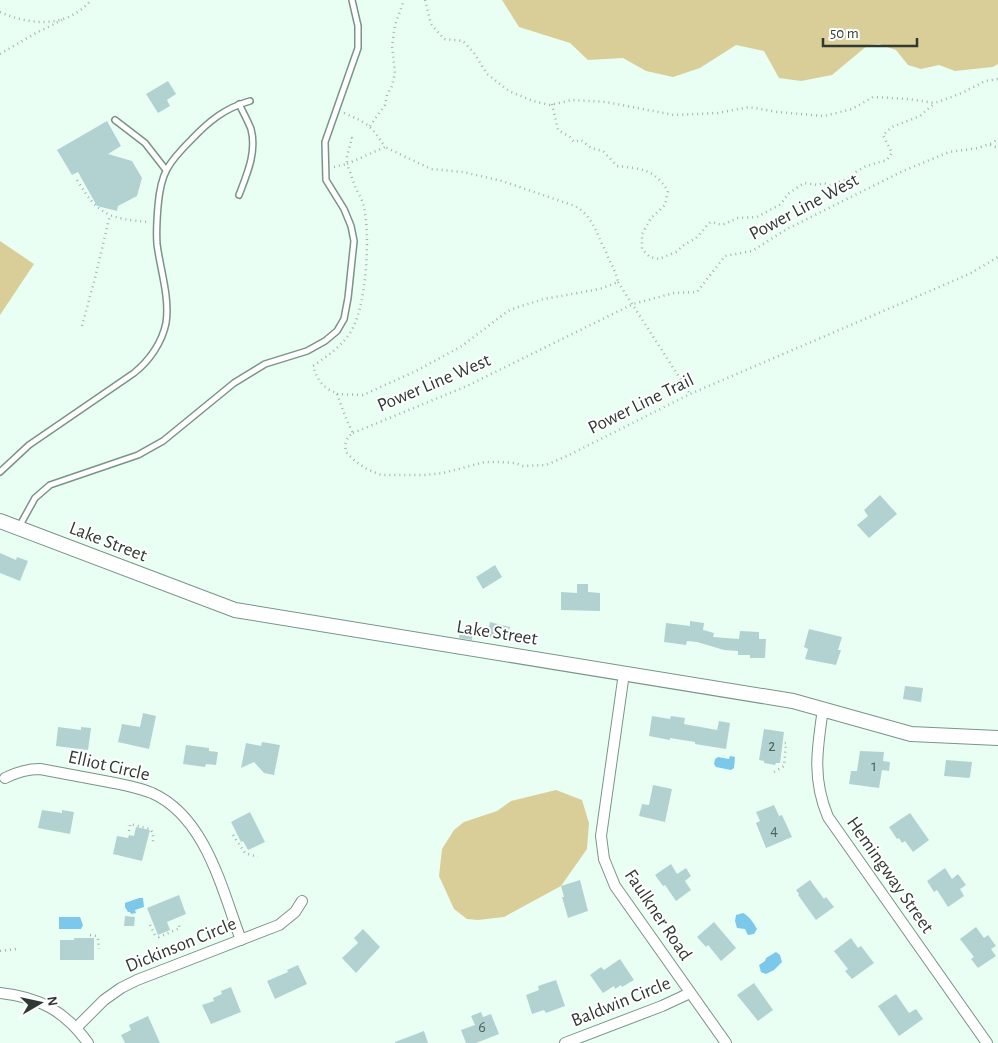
<svg xmlns="http://www.w3.org/2000/svg" width="998" height="1043" font-family="'Alegreya Sans',sans-serif">
<style>
.green{fill:#dace98}
.water{fill:#7bc8eb}
.building{fill:#b1d2d1}
.lines{fill:none;stroke-linecap:round;stroke-linejoin:round}
.lane-casing{stroke:#7b9487;stroke-width:8}
.street-casing{stroke:#7b9487;stroke-width:12}
.secondary-casing{stroke:#7b9487;stroke-width:16}
.path{stroke:#a3b4ab;stroke-width:2.5;stroke-dasharray:1 4;stroke-linecap:butt}
.lane{stroke:#fff;stroke-width:5}
.street{stroke:#fff;stroke-width:10}
.secondary{stroke:#fff;stroke-width:14}
.labels{text-anchor:middle;dominant-baseline:central;stroke-width:4;stroke-linejoin:round;paint-order:stroke}
.number-label{font-size:16px;fill:#50605c}
.street-label{font-size:19px;fill:#303a35;stroke:#fff}
</style>
<rect width="100%" height="100%" fill="#e9fff3"/>
<g class="green">
<polygon points="502,0 998,0 998,64 993,67 955,71 939,65 921,69 908,65 896,50 879,44 868,45 832,75 801,81 779,78 764,51 736,45 700,68 673,77 646,71 623,58 588,60 570,43 519,27"/>
<polygon points="0,241 34,264 0,315"/>
<polygon points="556,790 582,800 589,823 587,849 561,886 504,917 478,920 467,919 454,909 439,876 442,849 454,830 464,822 497,811 511,801"/>
</g>
<g class="water">
<polygon points="730,756 735,757 734,768 731,770 716,767 714,764 715,759 718,757 729,759"/>
<polygon points="139,898 143,898 144,907 135,910 136,913 131,914 130,912 128,912 125,907 125,903"/>
<path d="M743,913C750,917 753,922 757,929L754,934L748,935L745,929L737,928L735,921L736,915Z"/>
<polygon points="59,917 80,917 83,925 81,929 59,929"/>
<polygon points="776,952 780,955 782,962 774,970 766,974 761,972 759,965 765,961 766,958"/>
</g>
<g class="building">
<polygon points="168,81 176,94 167,100 170,106 158,113 146,94"/>
<polygon points="107,121 121,146 108,154 132,161 142,178 137,196 118,206 117,211 97,206 78,172 72,175 57,150"/>
<polygon points="880,495 897,514 869,538 857,525 868,516 864,510"/>
<polygon points="0,553 16,560 17,557 28,561 20,581 0,573"/>
<polygon points="495,565 502,577 483,589 476,577"/>
<polygon points="577,584 588,584 588,592 600,593 600,611 561,610 561,592 577,593"/>
<polygon points="690,621 704,623 703,630 714,633 713,637 739,639 740,631 759,632 759,639 766,639 765,658 750,658 750,655 738,655 738,651 724,650 697,642 687,641 686,645 664,642 666,623 690,626"/>
<polygon points="490,622 510,627 507,640 487,636"/>
<polygon points="809,629 842,637 838,650 841,650 836,665 805,659 808,649 804,647"/>
<polygon points="460,631 473,632 472,640 459,638"/>
<polygon points="905,686 923,688 921,702 903,699"/>
<polygon points="143,713 156,716 149,749 118,742 122,724 140,727"/>
<polygon points="652,716 670,719 671,716 685,718 684,724 717,730 719,721 730,723 726,749 695,744 695,742 670,738 670,740 649,736"/>
<polygon points="58,727 81,730 81,727 91,728 88,750 56,746"/>
<polygon points="764,729 784,732 780,763 776,763 775,765 764,763 764,761 759,760"/>
<polygon points="262,742 280,745 274,775 264,773 254,762 241,768 246,743 261,746"/>
<polygon points="186,745 209,748 209,751 218,752 216,765 206,764 205,767 183,764"/>
<polygon points="860,751 884,752 883,761 890,762 889,771 882,770 879,788 849,784 851,771 857,771"/>
<polygon points="946,760 972,762 970,777 969,778 944,776"/>
<polygon points="653,785 672,789 665,822 639,816 642,804 649,805"/>
<polygon points="774,805 779,816 782,815 792,837 766,848 756,823 760,821 756,812"/>
<polygon points="42,810 62,813 62,810 74,812 70,834 38,828"/>
<polygon points="250,812 265,842 248,850 243,841 241,842 231,822"/>
<polygon points="910,813 929,840 913,852 905,841 902,843 899,838 897,839 889,827"/>
<polygon points="136,827 150,830 142,861 113,854 117,836 128,838 129,835 134,836"/>
<polygon points="671,864 677,874 686,868 691,876 685,881 691,890 676,901 665,885 663,886 655,875"/>
<polygon points="945,868 952,879 958,874 966,885 960,889 964,896 948,907 937,890 934,892 927,881"/>
<polygon points="580,880 588,911 568,918 562,897 564,897 561,886"/>
<polygon points="810,880 824,899 826,897 834,907 816,920 798,895 799,894 796,890"/>
<polygon points="179,895 186,914 167,922 170,930 158,935 147,908"/>
<polygon points="125,916 135,917 134,926 124,926"/>
<polygon points="714,922 736,948 721,961 708,945 706,947 697,937"/>
<polygon points="976,927 984,938 988,935 996,946 991,949 996,956 978,968 971,959 974,957 960,939"/>
<polygon points="363,929 380,947 356,973 342,958 358,943 354,938"/>
<polygon points="74,938 94,938 94,960 60,960 60,940 74,940"/>
<polygon points="851,938 858,948 861,946 874,963 852,979 845,971 848,969 834,951"/>
<polygon points="620,959 634,980 622,987 621,985 615,989 614,986 603,993 590,975 601,967 604,970"/>
<polygon points="298,965 307,984 275,999 267,981 288,972 287,970"/>
<polygon points="556,980 565,1006 546,1013 544,1010 532,1014 526,995 539,990 538,986"/>
<polygon points="754,983 773,1010 758,1021 737,995"/>
<polygon points="231,987 241,1012 211,1024 202,1005 214,1001 213,998 222,994 221,991"/>
<polygon points="896,994 909,1013 916,1009 923,1019 899,1036 878,1006"/>
<polygon points="481,1012 483,1017 491,1014 499,1034 476,1043 466,1043 461,1030 475,1025 471,1016"/>
<polygon points="148,1016 160,1043 125,1043 121,1035 131,1030 129,1025"/>
<polygon points="424,1031 428,1043 395,1043 395,1042"/>
</g>
<g class="lines">
<g class="lane-casing">
<g id="lane">
<polyline points="115,120 145,143 166,170"/>
<path d="M239,195C247,174 257,152 251,129C248,121 243,112 239,104"/>
<path d="M0,472L29,445L134,373C149,361 162,343 166,323C170,297 160,269 157,244C156,231 157,218 158,206C159,194 161,180 167,169C173,158 182,149 191,140C209,121 225,108 250,101"/>
<polyline points="19,527 35,498 50,485 138,455 163,441 234,383 265,364 307,351 325,341 337,331 344,319 348,298 354,241 351,226 344,209 326,180 325,142 358,48 358,26 352,0"/>
</g>
</g>
<g class="street-casing">
<g id="street">
<polyline points="624,673 601,836 604,859 615,886 726,1043"/>
<path d="M823,709C817,749 812,779 828,817L987,1043"/>
<path d="M5,778C17,772 27,769 40,769C62,773 83,777 104,781C121,784 137,787 152,793C206,817 222,890 241,940"/>
<path d="M0,993C39,997 65,1011 88,1043"/>
<polyline points="77,1027 104,1000 121,988 137,980 279,925 295,912 302,901"/>
<polyline points="565,1043 662,1006 690,993"/>
</g>
</g>
<g class="secondary-casing">
<polyline id="secondary" points="0,521 235,610 793,701 911,734 998,738"/>
</g>
<g class="path">
<polyline points="425,0 431,24 444,39 463,41 474,53 487,74 509,91 533,101 550,105 572,100 606,102 674,115 718,113 749,107 777,112 824,116 852,109 873,97 908,99 935,103 962,93 985,81 998,79"/>
<path d="M0,12C31,26 68,28 91,0"/>
<polyline points="0,54 36,33 62,20"/>
<path d="M552,104L558,130L570,137L574,142L581,140L591,148L603,151L617,166C641,169 653,168 668,191L665,205L651,218L642,234V249L650,257L659,259L676,252L684,245L696,238L701,233L708,224L711,222L722,225L738,218L757,217L781,204L788,194L804,183L818,185L824,183L830,185L848,179L856,172L866,166L887,160L892,153L883,135L892,127L920,116L935,103"/>
<path d="M344,113C367,123 371,125 385,147L347,164C350,171 352,179 355,186C357,192 361,197 363,203C371,233 367,307 350,333C340,348 327,356 313,366C317,379 322,388 337,393V394L363,395L416,371L462,346L508,311L515,308L544,299L600,289L618,282C616,271 610,263 606,252C597,235 593,216 575,206L502,181L463,172L431,169L385,147"/>
<polyline points="370,126 385,105 387,95 392,86 395,73 392,46 395,25 404,0"/>
<polyline points="990,145 998,148"/>
<polyline points="334,167 347,164 347,156 352,138 350,137"/>
<path d="M77,180C98,215 109,219 150,222"/>
<polyline points="618,282 690,394"/>
<polyline points="82,326 95,278 110,215"/>
<polyline points="337,394 347,421 353,433 348,437 345,445 346,452 356,462 367,469 381,475 426,475 443,473 485,462 500,462 515,463 523,466 546,465 567,456 690,394 937,288 971,273 998,257"/>
<polyline points="353,433 467,386 633,304 674,293 697,292 725,256 752,251 787,229 903,171 949,152 978,148 992,143 998,139"/>
<polyline points="774,772 784,766 786,743 784,743"/>
<polyline points="129,831 130,824 150,829 153,833 153,844"/>
<polyline points="233,835 245,853 258,857"/>
<polyline points="150,925 155,935 159,937 180,928 178,923"/>
<polyline points="90,935 97,936 98,939 99,949"/>
<polyline points="0,951 16,949"/>
</g>
<use href="#lane" class="lane"/>
<use href="#street" class="street"/>
<use href="#secondary" class="secondary"/>
</g>
<g class="labels">
<g class="number-label">
<text x="772" y="746">2</text>
<text x="874" y="766">1</text>
<text x="774" y="830">4</text>
<text x="482" y="1027">6</text>
</g>
<g class="street-label">
<text transform="translate(804 207) rotate(-28)">Power Line West</text>
<text transform="translate(434 383) rotate(-23)">Power Line West</text>
<text transform="translate(641 404) rotate(-26)">Power Line Trail</text>
<text transform="translate(108 542) rotate(21)">Lake Street</text>
<text transform="translate(497 633) rotate(9)">Lake Street</text>
<text transform="translate(109 766) rotate(13)">Elliot Circle</text>
<text transform="translate(890 875) rotate(55)">Hemingway Street</text>
<text transform="translate(658 915) rotate(56)">Faulkner Road</text>
<text transform="translate(181 945) rotate(-22)">Dickinson Circle</text>
<text transform="translate(621 1002) rotate(-22)">Baldwin Circle</text>
</g>
</g>
<g transform="translate(40 1003) rotate(81)" stroke="#ffffff" stroke-width="4" paint-order="stroke">
<path d="M0-4L9 19L0 12L-9 19Z" fill="#303a35"/>
<text y="-8" font-size="14" font-weight="bold" text-anchor="middle" fill="#303a35">N</text>
</g>
<path d="M823 38v8h94v-8" fill="none" stroke="#303a35" stroke-width="2.5"/>
<text x="830" y="38" font-size="15" fill="#303a35" stroke="#ffffff" stroke-width="4" paint-order="stroke">50 m</text>
</svg>
